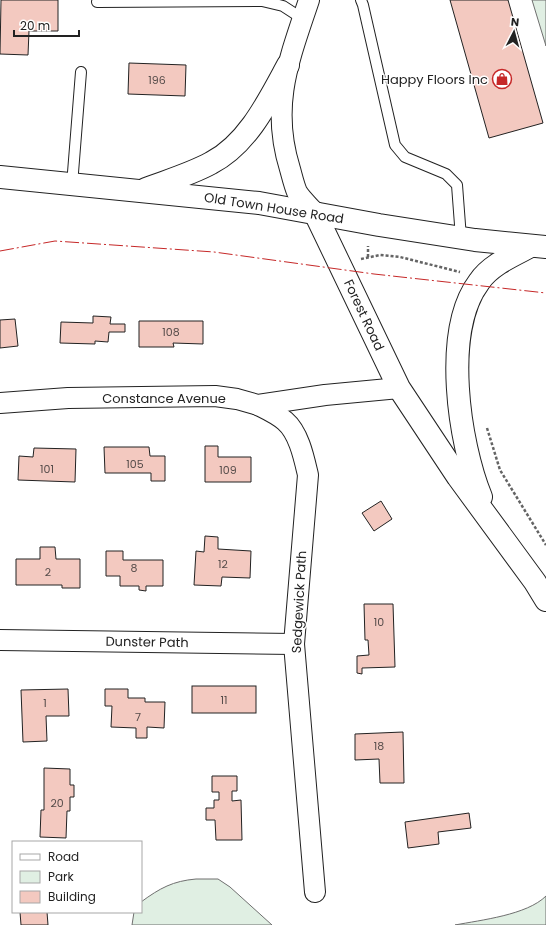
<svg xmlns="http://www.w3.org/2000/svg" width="546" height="925" font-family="Poppins,sans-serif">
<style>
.green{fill:#e0efe3;stroke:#6f6f6f}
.building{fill:#f3c9c0;stroke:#222}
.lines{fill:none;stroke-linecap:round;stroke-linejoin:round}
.lane-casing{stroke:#222;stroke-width:12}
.street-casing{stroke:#222;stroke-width:22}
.secondary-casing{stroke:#222;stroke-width:24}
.path{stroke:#646464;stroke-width:2.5;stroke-dasharray:3 2;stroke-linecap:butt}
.lane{stroke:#fff;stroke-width:10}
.street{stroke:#fff;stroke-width:20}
.secondary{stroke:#fff;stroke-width:22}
.power{stroke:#c62828;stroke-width:1;stroke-dasharray:14 3 2 3;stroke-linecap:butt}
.labels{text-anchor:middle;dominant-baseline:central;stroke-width:3;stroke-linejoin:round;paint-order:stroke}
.number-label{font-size:11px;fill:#564c4a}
.poi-label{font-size:13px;fill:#222;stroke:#fff;text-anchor:end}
.street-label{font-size:13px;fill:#222;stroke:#fff}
</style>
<rect width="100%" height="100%" fill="#fff"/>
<g class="green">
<polygon points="532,0 546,0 546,46"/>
<path d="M196,879H218L230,887L272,925H132L134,912H141V902C160,888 173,881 196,879Z"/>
<path d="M546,896V925H455C481,920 527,915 546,896Z"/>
</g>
<g class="building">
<polygon points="1,0 58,0 58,31 29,31 28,55 0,54"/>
<polygon points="450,0 508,0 543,123 489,138"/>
<polygon points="129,63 186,65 185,96 128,94"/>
<polygon points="93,316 111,317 110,324 125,324 125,332 109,332 108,342 95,341 95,344 60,343 61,322 93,323"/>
<polygon points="15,319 18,346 0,348 0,320"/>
<polygon points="139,321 203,321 203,344 173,343 174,347 139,347"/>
<polygon points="205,446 218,446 218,457 251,457 251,482 205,482"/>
<polygon points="104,447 149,447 150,456 165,456 165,481 151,481 151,473 105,473"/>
<polygon points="34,448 76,449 75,482 18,480 19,456 33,457"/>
<polygon points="381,501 392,519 374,531 362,513"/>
<polygon points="205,536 218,537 218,549 251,551 250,578 222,577 221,586 194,585 196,551 204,552"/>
<polygon points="40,547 55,547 56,559 80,559 80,588 62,588 62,585 16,585 16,559 40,559"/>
<polygon points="106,551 123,551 123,560 163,560 163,586 146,586 146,591 139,590 139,586 120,586 120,576 106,576"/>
<polygon points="364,604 393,604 395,667 362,668 362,674 357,673 357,656 369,655 368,640 365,640"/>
<rect x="192" y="686" width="64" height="27"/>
<polygon points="68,689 69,716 46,716 47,741 23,742 21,690"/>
<polygon points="105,689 128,689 128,698 145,698 145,702 165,702 164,728 147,727 147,738 136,738 136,728 111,727 112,706 105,706"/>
<polygon points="403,732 404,783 380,783 379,759 355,760 355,734"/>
<polygon points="44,768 70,769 70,785 74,785 74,797 70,797 70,811 67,811 66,838 40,837 41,810 44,810"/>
<polygon points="212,776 237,776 237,791 232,791 232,801 241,800 242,840 216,840 215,820 206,820 206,808 214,808 214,800 219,800 219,792 212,792"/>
<polygon points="469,813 471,828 438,832 439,844 408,848 405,822"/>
<polygon points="20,912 47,912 48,925 21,925"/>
</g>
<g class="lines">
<g class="lane-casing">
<g id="lane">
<polyline points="361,0 363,5 395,145 405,157 446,174 457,185 461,238"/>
<polyline points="97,2 262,1 283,6 303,19"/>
<polyline points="72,185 81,72"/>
</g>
</g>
<g class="street-casing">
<g id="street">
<path d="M309,0C289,60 270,105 290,169C292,176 294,185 297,192C301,199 310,207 315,213"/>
<polyline points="0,403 68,398 215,396 237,399 258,405 325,395 399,388"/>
<path d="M258,405C268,410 277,414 285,421C299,433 304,458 308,475L294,644L315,892"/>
<polyline points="0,640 294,644"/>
</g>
</g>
<g class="secondary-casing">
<g id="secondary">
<polyline points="0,177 259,203 379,225 475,240 546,247"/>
<path d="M146,189C167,181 191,174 211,163C248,144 269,100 288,65"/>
<polyline points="315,213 399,388 458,477 535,582 546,600"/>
<path d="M481,497C459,443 442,331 479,282C490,265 514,255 531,246"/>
</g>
</g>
<g class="path">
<polyline points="368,257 368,246"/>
<polyline points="361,259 380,255 400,257 460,272"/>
<polyline points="487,428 500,470 546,545"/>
</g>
<use href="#lane" class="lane"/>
<use href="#street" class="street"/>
<use href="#secondary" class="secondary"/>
<polyline class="power" points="0,251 55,241 214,252 374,274 546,293"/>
</g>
<defs>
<g id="shop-ring" transform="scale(1)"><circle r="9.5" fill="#fff" stroke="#c62828" stroke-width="1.5"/><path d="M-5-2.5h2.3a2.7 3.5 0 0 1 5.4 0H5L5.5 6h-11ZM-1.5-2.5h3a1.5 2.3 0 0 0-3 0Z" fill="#c62828"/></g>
</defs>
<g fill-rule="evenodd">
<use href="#shop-ring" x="502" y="79"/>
</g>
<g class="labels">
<g class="number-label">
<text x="157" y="80">196</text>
<text x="171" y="332">108</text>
<text x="135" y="464">105</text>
<text x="47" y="469">101</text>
<text x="228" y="470">109</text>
<text x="223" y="564">12</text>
<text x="134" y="568">8</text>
<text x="48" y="572">2</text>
<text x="379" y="622">10</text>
<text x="224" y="700">11</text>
<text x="45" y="703">1</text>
<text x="138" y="717">7</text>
<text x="379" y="746">18</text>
<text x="57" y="803">20</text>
</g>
<g class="poi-label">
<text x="488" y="79">Happy Floors Inc</text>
</g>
<g class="street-label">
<text transform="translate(274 208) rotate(9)">Old Town House Road</text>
<text transform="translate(364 315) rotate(65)">Forest Road</text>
<text x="164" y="398">Constance Avenue</text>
<text transform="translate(299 602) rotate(-87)">Sedgewick Path</text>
<text transform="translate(147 642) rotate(1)">Dunster Path</text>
</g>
</g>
<rect x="12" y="841" width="130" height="72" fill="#ffffff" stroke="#a7a7a7"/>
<rect x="20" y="854" width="20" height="6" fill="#ffffff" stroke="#a7a7a7"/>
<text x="48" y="861" font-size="12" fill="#222222">Road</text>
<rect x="20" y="871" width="20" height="12" fill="#e0efe3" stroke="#a7a7a7"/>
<text x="48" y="881" font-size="12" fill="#222222">Park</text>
<rect x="20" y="891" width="20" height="12" fill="#f3c9c0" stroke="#a7a7a7"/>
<text x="48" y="901" font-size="12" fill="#222222">Building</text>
<g transform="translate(514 32) rotate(6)" stroke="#ffffff" stroke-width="3" paint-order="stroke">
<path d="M0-3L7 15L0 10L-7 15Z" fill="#222222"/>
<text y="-6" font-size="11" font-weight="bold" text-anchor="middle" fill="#222222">N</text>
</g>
<path d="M14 30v6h65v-6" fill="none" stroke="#222222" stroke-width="2"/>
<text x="20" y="30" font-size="12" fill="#222222" stroke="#ffffff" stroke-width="3" paint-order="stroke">20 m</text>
</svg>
